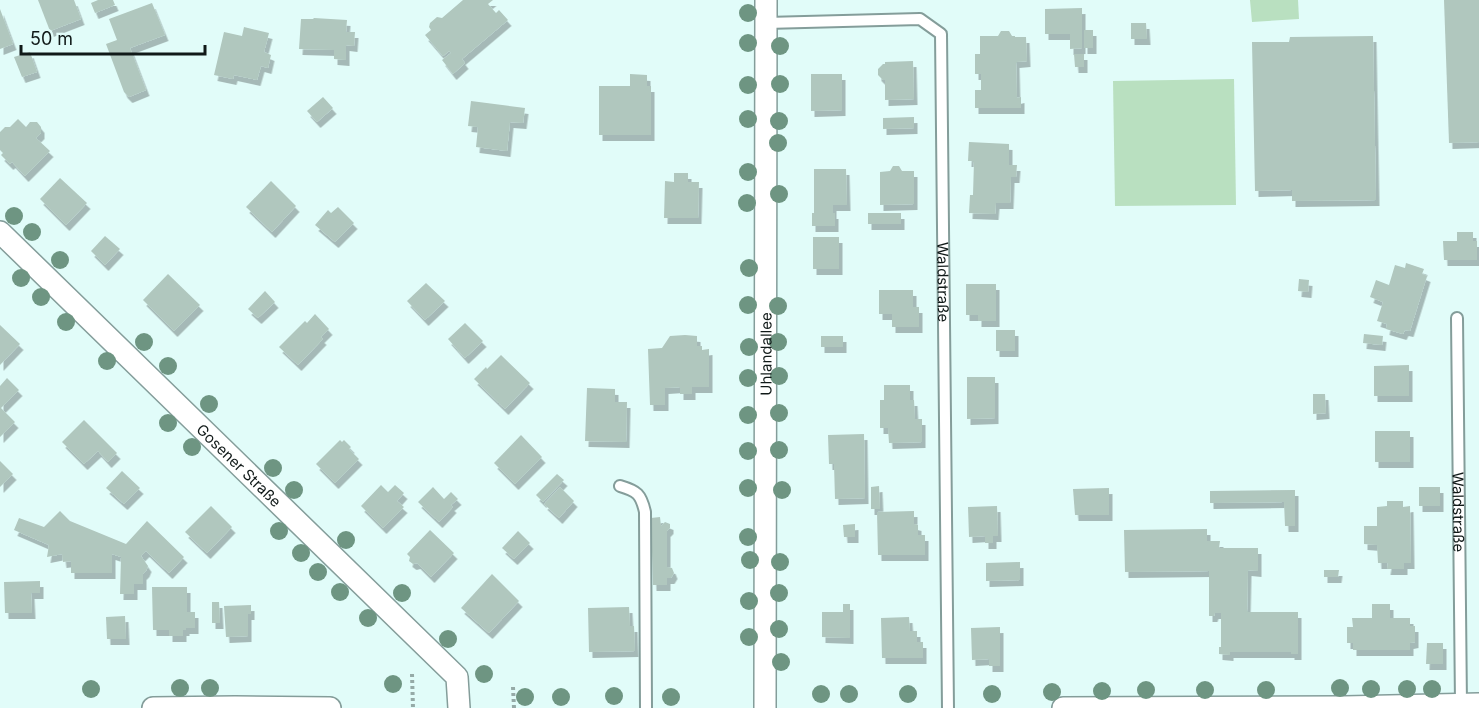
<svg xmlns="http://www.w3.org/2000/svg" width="1479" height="708" font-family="Inter,sans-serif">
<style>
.green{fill:#b9e0c0}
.building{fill:#b0c7be;filter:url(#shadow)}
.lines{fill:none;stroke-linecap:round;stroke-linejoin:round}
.service-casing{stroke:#849d9a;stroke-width:14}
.minor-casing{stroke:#849d9a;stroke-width:24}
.path{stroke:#95aaa7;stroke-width:4;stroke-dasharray:3 3;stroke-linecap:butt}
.service{stroke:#fff;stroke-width:10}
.minor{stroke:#fff;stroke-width:21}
.tree{fill:#6e9582}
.labels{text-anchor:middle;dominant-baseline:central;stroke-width:4.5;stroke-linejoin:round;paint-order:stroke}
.street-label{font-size:15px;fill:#101918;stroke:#e1fcf9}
</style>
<defs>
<filter id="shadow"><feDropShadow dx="3.5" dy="6" stdDeviation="0" flood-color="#0004"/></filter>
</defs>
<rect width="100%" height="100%" fill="#e1fcf9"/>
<g class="green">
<polygon points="1250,0 1298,0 1299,19 1252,22"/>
<polygon points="1234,79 1236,205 1115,206 1113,81"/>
</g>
<g class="building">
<polygon points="38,0 74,0 81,19 50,31"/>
<polygon points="98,0 113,0 115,5 95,13 91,3"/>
<polygon points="463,0 493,0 488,4 496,13 499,10 508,20 462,59 465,63 453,74 442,60 451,53 449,51 443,56 425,35 431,30 429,27 430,23 437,17 442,18"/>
<polygon points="1444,0 1479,0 1479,142 1449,143"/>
<polygon points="152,3 165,35 130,48 146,90 129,97 124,92 106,44 117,40 109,19"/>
<polygon points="1082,8 1082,48 1070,49 1070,34 1045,34 1045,9"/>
<polygon points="0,9 13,44 0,49"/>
<polygon points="314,18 347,20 346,32 355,32 354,46 346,45 346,60 334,59 334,50 299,49 301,19 313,19"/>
<polygon points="1131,23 1146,23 1147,39 1131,39"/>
<polygon points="244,27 269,33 264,52 271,55 268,68 261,66 257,80 234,75 233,79 214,75 224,32 242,36"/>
<rect x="1084" y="30" width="9" height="18"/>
<polygon points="1001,31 1009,31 1012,36 1015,36 1015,37 1026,37 1027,61 1016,62 1017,98 1021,97 1021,108 975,108 975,90 981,90 981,74 975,74 975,54 980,54 980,36 998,36"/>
<polygon points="1373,36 1376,200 1292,201 1292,190 1255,191 1252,42 1289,42 1290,37"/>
<polygon points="30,52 37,72 22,77 14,57"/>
<polygon points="1074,54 1084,54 1084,67 1075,67"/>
<polygon points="913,61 914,99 885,100 885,80 883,80 878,75 878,69 883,64 885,64 885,62"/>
<polygon points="630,74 647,75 647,86 651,86 651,135 599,135 599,86 630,86"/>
<polygon points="811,74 842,74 842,110 811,111"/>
<polygon points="323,97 333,108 317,122 307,111"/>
<polygon points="471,101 525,108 523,123 510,122 507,151 476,147 478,127 468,126"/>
<polygon points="914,117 914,128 883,129 883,118"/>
<polygon points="18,119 26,127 30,122 37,122 41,127 41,133 36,138 50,151 25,176 12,162 10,164 1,155 3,153 0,150 0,132 5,127 10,127"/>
<polygon points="969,142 1009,144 1009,165 1017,165 1016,177 1011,177 1010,203 996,203 995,214 969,213 970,195 973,195 974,161 968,161"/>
<polygon points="893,166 899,166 902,171 914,171 914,204 880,205 880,172 890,171"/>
<polygon points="814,169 846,169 847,205 833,205 833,213 835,213 835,226 812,226 812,213 814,213"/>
<polygon points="674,173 688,173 688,182 699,182 698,218 664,218 665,181 674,182"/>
<polygon points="60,178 87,203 66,225 40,199"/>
<polygon points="271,181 296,206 272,232 246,207"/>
<polygon points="338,207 354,223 335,242 315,225 328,210 331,213"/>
<rect x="868" y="213" width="33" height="11"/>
<polygon points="1457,232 1473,232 1473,241 1477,241 1477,260 1444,260 1443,241 1457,241"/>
<polygon points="105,236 120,249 105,265 91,251"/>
<rect x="813" y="237" width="26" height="32"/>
<polygon points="1406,263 1424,269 1422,274 1427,276 1410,331 1405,330 1403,334 1386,329 1387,324 1377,321 1383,302 1370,297 1376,280 1389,285 1395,265 1405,268"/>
<polygon points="168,274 200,305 174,331 143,300"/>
<polygon points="1299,279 1309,280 1308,292 1298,291"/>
<polygon points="426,283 445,301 425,320 407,301"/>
<polygon points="966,284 996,284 996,321 978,321 978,315 966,315"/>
<polygon points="879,290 913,290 913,307 919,307 919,327 892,327 892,314 879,314"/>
<polygon points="265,291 275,302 258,318 248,309"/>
<polygon points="315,314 329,329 321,337 323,339 298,365 279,347 305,321 307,323"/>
<polygon points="465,323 483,341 465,358 448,339"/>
<polygon points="0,325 20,344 0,365"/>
<rect x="996" y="330" width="19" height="21"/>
<polygon points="1364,334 1383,336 1382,345 1363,343"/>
<polygon points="685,335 697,336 697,346 702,346 702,350 709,349 709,387 692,387 692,394 680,394 680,387 665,388 665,405 650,405 648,349 662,348 670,336"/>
<rect x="821" y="336" width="22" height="11"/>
<polygon points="501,355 530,383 505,409 474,379 486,367 487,369"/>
<polygon points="1409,365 1409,396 1374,396 1374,366"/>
<polygon points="967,377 995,377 995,418 967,419"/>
<polygon points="7,378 19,390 1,408 15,422 0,437 0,386"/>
<polygon points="884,385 910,385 910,400 914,400 915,419 922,419 922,442 889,443 888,428 880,428 880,400 884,400"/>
<polygon points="587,388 615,389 615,402 627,402 626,442 585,441"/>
<polygon points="1313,394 1325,394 1326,413 1313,414"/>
<polygon points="84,420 117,453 108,462 98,451 84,464 62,442"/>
<rect x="1375" y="431" width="35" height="31"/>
<polygon points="864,434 865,498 835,499 834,464 829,464 828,435"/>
<polygon points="521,435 542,457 515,484 494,463"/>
<polygon points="340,440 342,442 344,440 351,447 349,449 359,459 335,483 316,464"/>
<polygon points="0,461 13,474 0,487"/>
<polygon points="122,471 140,488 124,504 106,488"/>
<polygon points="557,474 564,480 543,502 536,495"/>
<polygon points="381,485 388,492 395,485 404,493 397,501 404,507 383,528 361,506"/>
<polygon points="879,486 880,509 871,509 871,487"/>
<polygon points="433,487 444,499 451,492 458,499 451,505 453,507 439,522 418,502"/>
<polygon points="560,487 574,501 559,518 544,504"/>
<rect x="1419" y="487" width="21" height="19"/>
<polygon points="1109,488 1109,515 1075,515 1073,489"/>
<polygon points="1295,490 1295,526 1285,526 1284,502 1210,503 1210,491"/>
<polygon points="1387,501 1403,501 1403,507 1410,506 1411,563 1404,563 1404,569 1387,569 1388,563 1378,563 1377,545 1364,544 1364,526 1377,526 1377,507 1387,506"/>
<polygon points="211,506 232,527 207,553 185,532"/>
<polygon points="997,506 998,536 993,536 993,543 985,543 985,536 969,537 968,507"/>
<polygon points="60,511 70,521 126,544 147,521 184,557 169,573 146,551 141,556 148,566 146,571 143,574 143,584 134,584 134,594 120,594 121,557 112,554 112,573 71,573 71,561 63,562 62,554 47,557 49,545 14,530 19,518 44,527"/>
<polygon points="914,511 914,524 918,525 918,535 925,535 925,555 878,555 877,512"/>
<polygon points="660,517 661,526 665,522 670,524 670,528 667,531 667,567 672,568 674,573 671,578 667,578 667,585 653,585 651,518"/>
<polygon points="855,524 855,537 844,537 843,525"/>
<polygon points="1207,529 1207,541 1220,541 1219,548 1258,548 1258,571 1248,570 1247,612 1298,612 1298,654 1291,654 1291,652 1230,652 1230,655 1219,654 1219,647 1221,647 1221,613 1215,613 1214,616 1209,616 1209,571 1125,572 1124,530"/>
<polygon points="430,530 454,553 431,577 417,563 413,564 409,561 410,557 407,554"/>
<polygon points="518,531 530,543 514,559 502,548"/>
<polygon points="1020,562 1020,580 986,581 986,563"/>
<polygon points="1324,570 1339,570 1338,577 1324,577"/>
<polygon points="492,574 519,601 489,633 461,608"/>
<polygon points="40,581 40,593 31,593 32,613 5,613 4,582"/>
<polygon points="152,587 187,587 187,612 195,612 195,628 186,628 186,630 183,630 183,636 169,636 169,630 153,630"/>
<polygon points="212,602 219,602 220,623 212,623"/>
<polygon points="843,604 850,604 850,638 822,637 822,612 843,612"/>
<polygon points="1372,604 1390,604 1390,618 1410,618 1410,626 1415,626 1415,642 1410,643 1410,650 1353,650 1353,643 1347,643 1347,627 1353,627 1352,618 1372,618"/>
<polygon points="251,605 251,614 248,614 248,636 226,637 224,606"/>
<polygon points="629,607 630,626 634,626 635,651 589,652 588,608"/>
<polygon points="125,616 126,639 107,639 106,617"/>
<polygon points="909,617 910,631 917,631 917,642 923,642 923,658 882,658 881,618"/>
<polygon points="1000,627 1000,666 989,666 989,659 972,660 971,628"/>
<polygon points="1427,643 1443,643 1443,664 1426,664"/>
</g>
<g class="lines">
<g class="service-casing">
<g id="service">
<path id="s1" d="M766,23L920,19L941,34L948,708"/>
<path id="s2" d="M1457,318L1461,704"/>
<path d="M620,486C637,491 641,494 645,512L646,708"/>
</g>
</g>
<g class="minor-casing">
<g id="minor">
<path id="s3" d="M0,232L457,677L459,708"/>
<polyline points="153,708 235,707 330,708"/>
<path id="s4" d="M765,708L766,0"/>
<polyline points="1063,708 1345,707 1479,704"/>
</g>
</g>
<g class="path">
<polyline points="412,674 413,708"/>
<polyline points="513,687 514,708"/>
</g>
<use href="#service" class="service"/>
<use href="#minor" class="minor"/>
</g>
<g class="tree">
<circle cx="748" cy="13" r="9"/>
<circle cx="748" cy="43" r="9"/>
<circle cx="780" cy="46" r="9"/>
<circle cx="780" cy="84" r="9"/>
<circle cx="748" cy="85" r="9"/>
<circle cx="748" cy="119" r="9"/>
<circle cx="779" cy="121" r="9"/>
<circle cx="778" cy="143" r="9"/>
<circle cx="748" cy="172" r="9"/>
<circle cx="779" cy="194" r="9"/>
<circle cx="747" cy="203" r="9"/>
<circle cx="14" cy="216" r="9"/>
<circle cx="32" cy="232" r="9"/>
<circle cx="60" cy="260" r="9"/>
<circle cx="749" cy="268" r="9"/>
<circle cx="21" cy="278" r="9"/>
<circle cx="41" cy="297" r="9"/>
<circle cx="748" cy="305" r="9"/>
<circle cx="778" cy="306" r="9"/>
<circle cx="66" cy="322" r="9"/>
<circle cx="144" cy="342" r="9"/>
<circle cx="778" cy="342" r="9"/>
<circle cx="749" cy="347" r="9"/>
<circle cx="107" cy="361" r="9"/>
<circle cx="168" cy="366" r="9"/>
<circle cx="779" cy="376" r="9"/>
<circle cx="748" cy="378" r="9"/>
<circle cx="209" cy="404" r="9"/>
<circle cx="779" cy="413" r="9"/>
<circle cx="748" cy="415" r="9"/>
<circle cx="168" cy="423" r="9"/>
<circle cx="192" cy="447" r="9"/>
<circle cx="779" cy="450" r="9"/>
<circle cx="748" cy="451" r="9"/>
<circle cx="273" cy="468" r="9"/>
<circle cx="748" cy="488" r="9"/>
<circle cx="294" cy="490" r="9"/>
<circle cx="782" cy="490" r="9"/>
<circle cx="279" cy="531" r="9"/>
<circle cx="748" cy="537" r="9"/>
<circle cx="346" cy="540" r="9"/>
<circle cx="301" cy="553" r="9"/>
<circle cx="750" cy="560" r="9"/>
<circle cx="780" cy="562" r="9"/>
<circle cx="318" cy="572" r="9"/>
<circle cx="340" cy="592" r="9"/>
<circle cx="402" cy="593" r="9"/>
<circle cx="779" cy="593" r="9"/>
<circle cx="749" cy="601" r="9"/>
<circle cx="368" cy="618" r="9"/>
<circle cx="779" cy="629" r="9"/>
<circle cx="749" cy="637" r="9"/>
<circle cx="448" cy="639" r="9"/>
<circle cx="781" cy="662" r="9"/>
<circle cx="484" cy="674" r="9"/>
<circle cx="393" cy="684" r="9"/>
<circle cx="180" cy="688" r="9"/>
<circle cx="210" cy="688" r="9"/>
<circle cx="1340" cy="688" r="9"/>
<circle cx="91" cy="689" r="9"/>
<circle cx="1371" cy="689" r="9"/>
<circle cx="1407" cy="689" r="9"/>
<circle cx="1432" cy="689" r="9"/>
<circle cx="1146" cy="690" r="9"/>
<circle cx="1205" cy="690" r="9"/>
<circle cx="1266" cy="690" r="9"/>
<circle cx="1102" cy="691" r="9"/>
<circle cx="1052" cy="692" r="9"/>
<circle cx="821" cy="694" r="9"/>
<circle cx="849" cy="694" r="9"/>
<circle cx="908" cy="694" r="9"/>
<circle cx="992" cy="694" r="9"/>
<circle cx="614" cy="696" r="9"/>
<circle cx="525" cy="697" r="9"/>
<circle cx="561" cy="697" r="9"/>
<circle cx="671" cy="697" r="9"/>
</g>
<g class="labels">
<g class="street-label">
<text stroke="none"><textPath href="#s1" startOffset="428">Waldstraße</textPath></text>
<text stroke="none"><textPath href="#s4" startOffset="354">Uhlandallee</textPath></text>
<text stroke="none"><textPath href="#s3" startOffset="334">Gosener Straße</textPath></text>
<text stroke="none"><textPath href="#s2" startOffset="194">Waldstraße</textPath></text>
</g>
</g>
<path d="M21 45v9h184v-9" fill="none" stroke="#101918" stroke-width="3"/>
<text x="30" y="45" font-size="18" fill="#101918" stroke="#e1fcf9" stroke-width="4.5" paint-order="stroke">50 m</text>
</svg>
